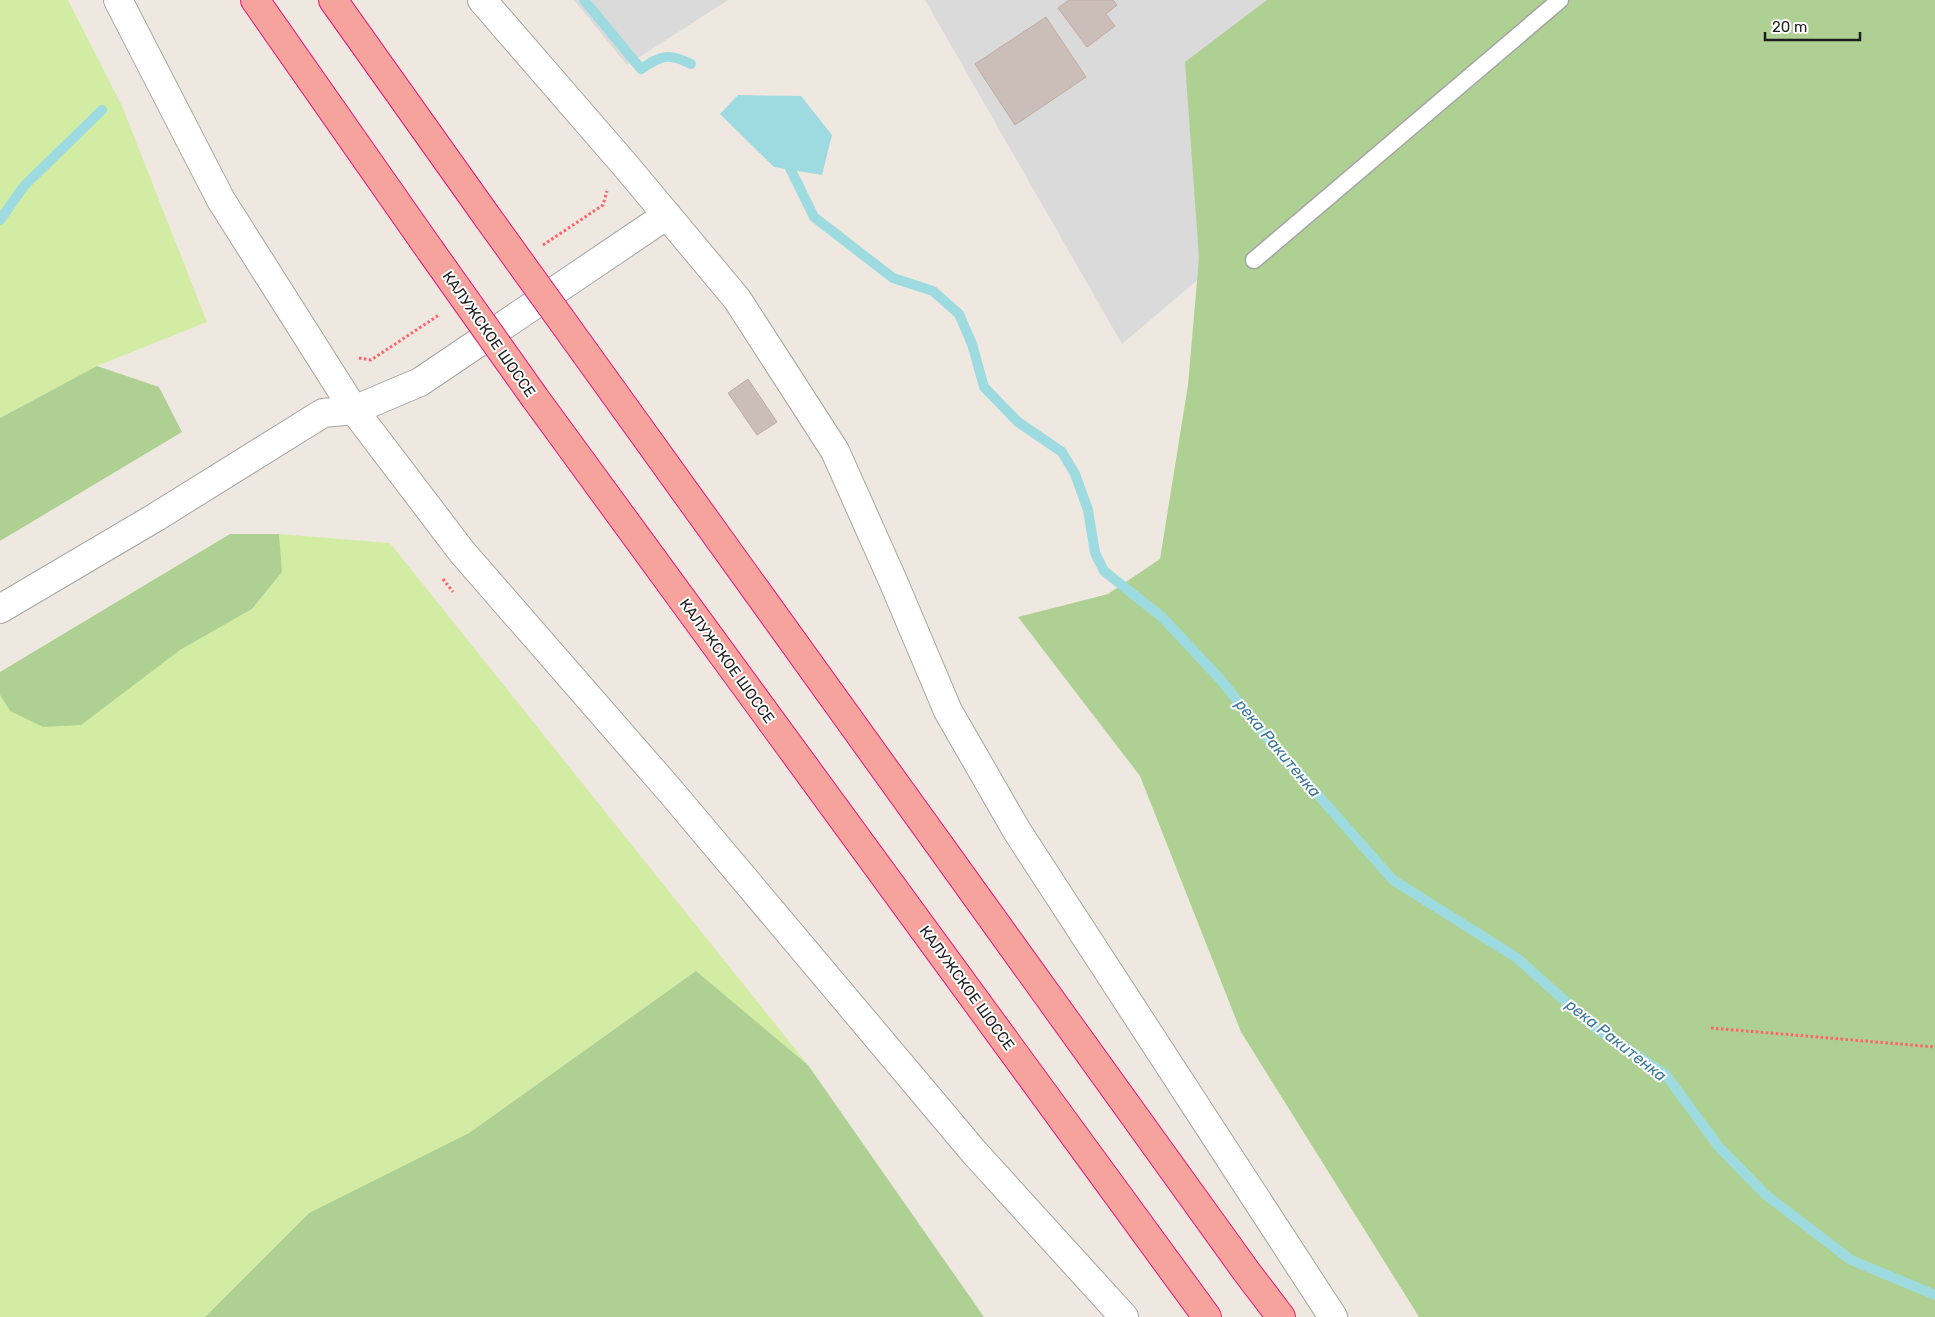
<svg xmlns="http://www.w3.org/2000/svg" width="1935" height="1317" font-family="Rubik,sans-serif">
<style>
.residential{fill:#dbdada}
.grass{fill:#d2eda3}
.forest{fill:#aed193}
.water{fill:#9edbe0}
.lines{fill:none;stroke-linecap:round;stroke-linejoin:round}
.stream{stroke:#9edbe0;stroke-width:10}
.building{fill:#cbbdb8;stroke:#c1aca3}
.service-casing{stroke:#a4a4a4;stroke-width:19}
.tertiary-casing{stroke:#a4a4a4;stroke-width:30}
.trunk-casing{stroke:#e5177b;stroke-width:30}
.path{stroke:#ff6269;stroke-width:3;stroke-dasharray:2.5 2.5;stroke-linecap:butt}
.service{stroke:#fff;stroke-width:16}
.tertiary{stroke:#fff;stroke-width:28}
.trunk{stroke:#f6a39e;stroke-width:28}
.trunk-bridge-casing{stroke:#e5177b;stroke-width:30;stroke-linecap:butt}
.trunk-bridge{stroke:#f6a39e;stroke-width:28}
.labels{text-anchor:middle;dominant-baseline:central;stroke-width:4;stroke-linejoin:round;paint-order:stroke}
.street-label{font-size:15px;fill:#1d1d1d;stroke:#fff}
.water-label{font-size:16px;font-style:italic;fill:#3c799b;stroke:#fff}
</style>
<rect width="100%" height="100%" fill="#efe8e1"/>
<g class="residential">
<polygon points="574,0 728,0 627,65"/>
<polygon points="925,0 1528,0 1122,344"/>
</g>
<g class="grass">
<polygon points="0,0 68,0 122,106 207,322 97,366 0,418"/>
<polygon points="279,534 390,543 808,1065 696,971 469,1133 309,1213 205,1317 0,1317 0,695 10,711 180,650 252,609 282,572"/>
</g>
<g class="forest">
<polygon points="1267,0 1935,0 1935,1317 1419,1317 1241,1032 1140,776 1018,617 1108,594 1160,559 1188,385 1199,258 1185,62"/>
<polygon points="97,366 159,387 182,432 0,541 0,418"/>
<polygon points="230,534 279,534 282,572 252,609 180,650 81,725 43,727 10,711 0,695 0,672"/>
<polygon points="696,971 808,1065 984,1317 205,1317 309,1213 469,1133"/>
</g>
<polygon class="water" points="738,95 801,96 832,135 822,175 774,167 720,114"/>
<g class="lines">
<g class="stream">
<path d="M584,0L641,69C661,56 668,52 691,64"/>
<polyline points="785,158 814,217 893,278 933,291 959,314 972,344 984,387 1018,422 1062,452 1075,474 1088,510 1095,553 1104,571 1162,617 1221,680 1264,734 1393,880 1517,958 1593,1026 1666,1075 1719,1147 1766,1195 1851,1260 1935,1295"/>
<polyline points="0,220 24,186 102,110"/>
</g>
</g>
<g class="building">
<polygon points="1069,0 1113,0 1117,5 1106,14 1115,26 1087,47 1058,8"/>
<polygon points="1046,17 1086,77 1015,125 975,64"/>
<polygon points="748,379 777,422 757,435 728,393"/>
</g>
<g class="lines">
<g class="service-casing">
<polyline id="service" points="1254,260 1560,0"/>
</g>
<g class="tertiary-casing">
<g id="tertiary">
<polyline points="118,0 221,200 354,410 462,552 672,793 974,1152 1124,1317"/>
<polyline points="482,0 625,165 737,299 835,451 893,581 948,711 1017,831 1333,1317"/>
<polyline points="0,609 156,517 323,413 354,410 420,382 667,215"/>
</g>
</g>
<g class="trunk-casing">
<g id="trunk">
<polyline points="255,0 430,250"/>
<polyline points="333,0 488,218"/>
<polyline points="586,354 1246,1271 1281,1317"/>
<polyline points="535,398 1207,1317"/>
</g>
</g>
<g class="path">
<polyline points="543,245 603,205 607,191"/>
<polyline points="359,358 371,360 439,315"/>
<polyline points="443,579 453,592"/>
<polyline points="1711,1028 1935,1047"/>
</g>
<use href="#service" class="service"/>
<use href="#tertiary" class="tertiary"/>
<use href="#trunk" class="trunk"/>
<g class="trunk-bridge-casing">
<g id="trunk-bridge">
<polyline points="488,218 586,354"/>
<polyline points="430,250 535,398"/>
</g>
</g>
<use href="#trunk-bridge" class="trunk-bridge"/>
</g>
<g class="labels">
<g class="street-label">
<text transform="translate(489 334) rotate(55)">КАЛУЖСКОЕ ШОССЕ</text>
<text transform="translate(727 661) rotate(54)">КАЛУЖСКОЕ ШОССЕ</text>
<text transform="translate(967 988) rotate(54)">КАЛУЖСКОЕ ШОССЕ</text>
</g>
<g class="water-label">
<text transform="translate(1278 748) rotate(50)">река Ракитенка</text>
<text transform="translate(1616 1040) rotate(38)">река Ракитенка</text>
</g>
</g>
<path d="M1765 32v8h95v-8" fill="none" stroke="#1d1d1d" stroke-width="2.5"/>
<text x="1772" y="32" font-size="15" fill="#1d1d1d" stroke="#ffffff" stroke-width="4" paint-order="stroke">20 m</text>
</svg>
